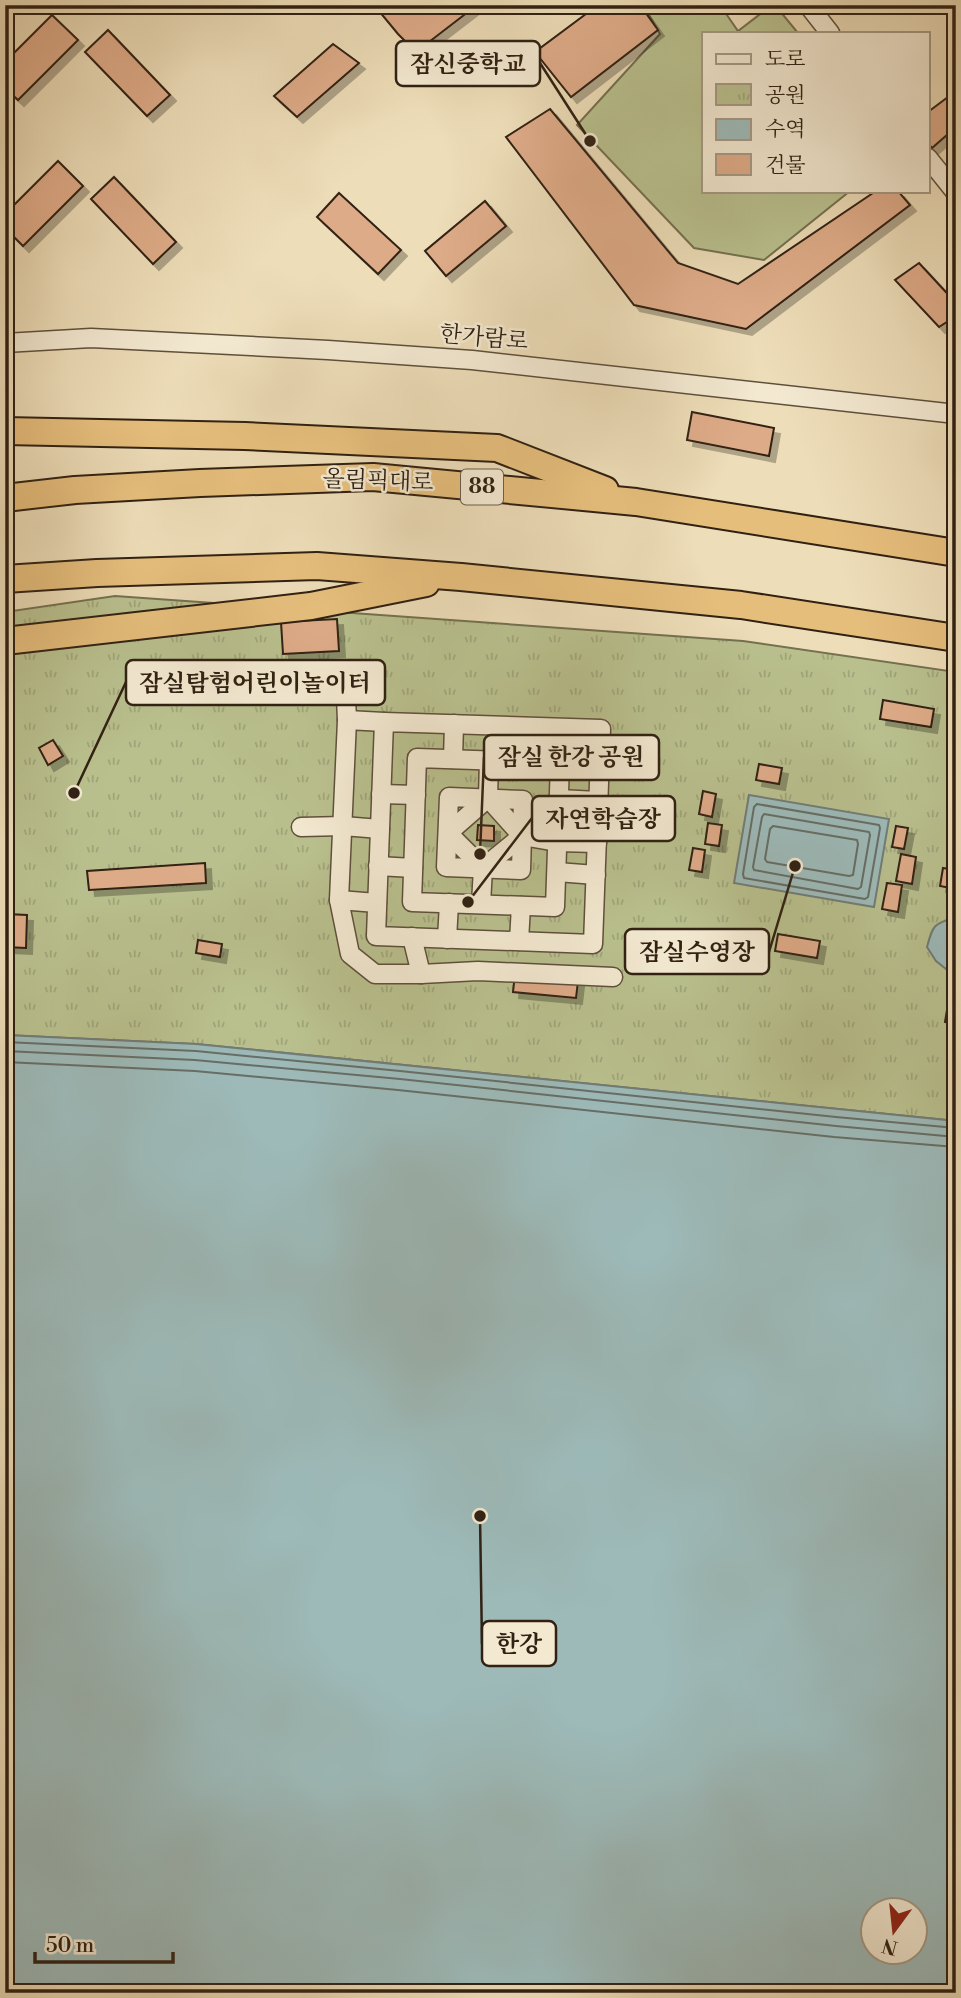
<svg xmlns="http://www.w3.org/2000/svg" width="961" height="1998" font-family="'Libre Bodoni','Noto Serif KR',serif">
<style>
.green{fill:#b9c08e;stroke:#747050;stroke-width:2}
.park{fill:url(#park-tufts);stroke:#747050;stroke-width:2}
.water{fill:#9dbab9;stroke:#717d77;stroke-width:2;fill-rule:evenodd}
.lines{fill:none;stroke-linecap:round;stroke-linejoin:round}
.shore{stroke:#666e66;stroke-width:2}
.building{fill:#deab88;stroke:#302113;stroke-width:2;filter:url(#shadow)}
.minor-casing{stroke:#5f503c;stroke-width:21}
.highway-casing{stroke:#302113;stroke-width:30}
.minor{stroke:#f3e9d1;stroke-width:18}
.highway{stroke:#e6be7c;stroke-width:26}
.labels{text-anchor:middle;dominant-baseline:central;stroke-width:5;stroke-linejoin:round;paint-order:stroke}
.shield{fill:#f3e9d1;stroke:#6a5d4c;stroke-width:2}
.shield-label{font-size:21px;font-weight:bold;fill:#302113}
.street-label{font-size:23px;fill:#302113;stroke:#f3e9d1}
.leader{fill:none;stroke:#302113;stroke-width:2.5}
.callout-dot{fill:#302113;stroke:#f3e9d1;stroke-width:2.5}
.callout{fill:#f3e9d1;stroke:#302113;stroke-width:2.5}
.callout-label{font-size:24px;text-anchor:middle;font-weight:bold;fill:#302113}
</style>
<defs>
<pattern id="park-tufts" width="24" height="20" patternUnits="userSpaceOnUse" patternTransform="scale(1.75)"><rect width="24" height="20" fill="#b9c08e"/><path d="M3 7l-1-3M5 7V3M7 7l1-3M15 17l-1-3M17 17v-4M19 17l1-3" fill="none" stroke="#9fa57a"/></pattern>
<filter id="shadow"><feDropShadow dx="6" dy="6" stdDeviation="0" flood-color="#0004"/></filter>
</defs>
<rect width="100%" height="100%" fill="#edddb8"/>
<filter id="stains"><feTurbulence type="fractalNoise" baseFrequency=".00286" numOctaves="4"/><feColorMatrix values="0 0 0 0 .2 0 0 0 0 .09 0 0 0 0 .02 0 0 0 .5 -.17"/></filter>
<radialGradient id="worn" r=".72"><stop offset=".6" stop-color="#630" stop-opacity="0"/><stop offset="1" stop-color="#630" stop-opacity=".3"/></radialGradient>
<polygon class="green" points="643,5 720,5 738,31 772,5 775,5 798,33 704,33 704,191 850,191 764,260 694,248 577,125 660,34"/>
<polygon class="park" points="115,596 743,641 956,672 956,1121 196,1044 5,1035 5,612"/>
<g class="water">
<polygon points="749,795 889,819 874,907 734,883"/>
<path d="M956,917V977L936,961L927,947C933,925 933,924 956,917Z"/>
<path d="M5,1035L196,1044L956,1121V1993H5ZM874,1910H916V1952H874Z"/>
</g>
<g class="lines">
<g class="shore">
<polygon points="757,804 879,825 880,828 868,897 865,899 744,878 743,874 754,807"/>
<polygon points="764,814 869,832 870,835 861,887 858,889 754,870 753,867 762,817"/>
<polygon points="773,826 857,840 858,844 853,875 849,876 767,862 765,859 770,829"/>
<polyline points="5,1042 196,1051 400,1071 836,1117 956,1128"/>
<polyline points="5,1051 195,1060 400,1079 836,1126 956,1137"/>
<polyline points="5,1062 195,1071 398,1090 834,1137 956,1147"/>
</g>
</g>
<g class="building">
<polygon points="374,5 477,5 416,52 398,34"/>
<polygon points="598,5 640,5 658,30 571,97 535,52"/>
<polygon points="52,15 78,40 18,100 5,88 5,62"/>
<polygon points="108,30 170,95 147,116 85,52"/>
<polygon points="333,44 359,63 297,117 274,96"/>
<polygon points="956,91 956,127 932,148 928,143 928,112"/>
<polygon points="550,109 678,263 738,284 876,191 898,191 910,205 746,329 634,305 506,137"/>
<polygon points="58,161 83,186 23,246 5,228 5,214"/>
<polygon points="114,177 176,242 153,264 91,199"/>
<polygon points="339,193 401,250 378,274 317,217"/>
<polygon points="485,201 506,226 446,276 425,251"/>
<polygon points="919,263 956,303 956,316 939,327 895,280"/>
<polygon points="692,412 774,428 769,456 687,440"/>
<polygon points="337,619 339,651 283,654 281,622"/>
<polygon points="883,700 934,709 931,727 880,719"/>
<polygon points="53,740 63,756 48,765 39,748"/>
<polygon points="759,764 782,768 779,784 756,780"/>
<polygon points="703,791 716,794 712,817 699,814"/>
<polygon points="708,823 722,825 719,846 705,844"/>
<polygon points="478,825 494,826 494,841 477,840"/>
<polygon points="896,826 908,828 904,849 892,847"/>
<polygon points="693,848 705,850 702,872 689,870"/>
<polygon points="901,854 916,857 912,884 896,881"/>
<polygon points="205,863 206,883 89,890 87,871"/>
<polygon points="943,868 956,870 956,889 940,886"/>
<polygon points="887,883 902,885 898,912 882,909"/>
<polygon points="6,914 27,915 26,948 5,947"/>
<polygon points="778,934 820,941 817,958 775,951"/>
<polygon points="198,940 222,944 220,957 196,953"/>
<polygon points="515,974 578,981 576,998 513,992"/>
<polygon points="948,1004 956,1006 956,1024 945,1022"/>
</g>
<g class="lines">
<g class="minor-casing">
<g id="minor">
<polyline points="808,5 830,33"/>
<polyline points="928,158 956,193"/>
<polyline points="5,343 91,338 328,350 472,360 956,414"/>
<polyline points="346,698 347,720"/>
<polygon points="384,722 601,729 593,944 376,936"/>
<polyline points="384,722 347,720 339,900 350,954 375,974 421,974 478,971 613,977"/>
<polygon points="417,758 560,763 555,907 412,902"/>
<polyline points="453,759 454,724"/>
<polyline points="525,761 526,727"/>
<polyline points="381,794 416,795"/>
<polygon points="449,797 523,800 521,870 446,867"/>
<polyline points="488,798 448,833 483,868 522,836 488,798 489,760"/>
<polyline points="559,799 598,801"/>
<polyline points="301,827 343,826 380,829"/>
<polyline points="522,836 557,842 597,843"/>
<polyline points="378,866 413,868"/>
<polyline points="557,872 596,875"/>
<polyline points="339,900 377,903"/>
<polyline points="481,904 483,868"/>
<polyline points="412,937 421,974"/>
<polyline points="447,939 449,903"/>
<polyline points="519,941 521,906"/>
</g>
</g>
<g class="highway-casing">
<g id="highway">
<polyline points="5,431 245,436 497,448 605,490"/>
<polyline points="5,498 75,490 200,483 373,477 636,502 956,553"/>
<polyline points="5,579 97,573 317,566 461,577 741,605 956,638"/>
<polyline points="5,641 311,606 426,583"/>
</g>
</g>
<use href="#minor" class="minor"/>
<use href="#highway" class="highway"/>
</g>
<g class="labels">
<rect class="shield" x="461" y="469.5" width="42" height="35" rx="5"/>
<g class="shield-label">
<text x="482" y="487">88</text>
</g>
<g class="street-label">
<text transform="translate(484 338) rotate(5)">한가람로</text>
<text transform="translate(378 481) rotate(2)">올림픽대로</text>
</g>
</g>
<path class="leader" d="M590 141L540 63M74 793L126 682M480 854L484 757M468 902L532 818M795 866L769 952M480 1516L482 1644"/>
<g class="callout-dot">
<circle cx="590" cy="141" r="7"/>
<circle cx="74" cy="793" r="7"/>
<circle cx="480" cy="854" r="7"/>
<circle cx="468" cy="902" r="7"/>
<circle cx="795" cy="866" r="7"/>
<circle cx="480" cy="1516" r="7"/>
</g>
<g class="callout">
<rect x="396" y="41" width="144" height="45" rx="7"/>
<rect x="126" y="660" width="259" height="45" rx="7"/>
<rect x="484" y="735" width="175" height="45" rx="7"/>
<rect x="532" y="796" width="143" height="45" rx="7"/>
<rect x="625" y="929" width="144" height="45" rx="7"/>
<rect x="482" y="1621" width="74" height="45" rx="7"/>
</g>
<g class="callout-label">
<text x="468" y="72">잠신중학교</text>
<text x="255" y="691">잠실탐험어린이놀이터</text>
<text x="571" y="765">잠실 한강 공원</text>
<text x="603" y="827">자연학습장</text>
<text x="697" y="960">잠실수영장</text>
<text x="519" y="1652">한강</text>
</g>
<rect width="961" height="1998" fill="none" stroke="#edddb8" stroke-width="28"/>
<rect x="7" y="7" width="947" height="1984" fill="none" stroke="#302113" stroke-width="3.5"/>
<rect x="14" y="14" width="933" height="1970" fill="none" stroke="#302113" stroke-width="2"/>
<rect x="702" y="32" width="228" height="161" fill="#f3e9d1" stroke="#a59985" stroke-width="2"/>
<rect x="716" y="54" width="35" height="10" fill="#f3e9d1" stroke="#a59985" stroke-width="2"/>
<text x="765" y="66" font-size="21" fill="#302113">도로</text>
<rect x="716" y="84" width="35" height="21" fill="url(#park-tufts)" stroke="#a59985" stroke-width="2"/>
<text x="765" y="102" font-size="21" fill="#302113">공원</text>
<rect x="716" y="119" width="35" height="21" fill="#9dbab9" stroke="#a59985" stroke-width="2"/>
<text x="765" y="136" font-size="21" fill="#302113">수역</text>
<rect x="716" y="154" width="35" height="21" fill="#deab88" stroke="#a59985" stroke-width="2"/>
<text x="765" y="172" font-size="21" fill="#302113">건물</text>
<g transform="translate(894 1931) rotate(195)"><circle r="33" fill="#f3e9d1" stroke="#a59985" stroke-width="2"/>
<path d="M0-5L12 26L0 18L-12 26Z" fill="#8f2418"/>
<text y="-10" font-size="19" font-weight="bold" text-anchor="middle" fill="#302113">N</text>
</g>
<path d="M35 1952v10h138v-10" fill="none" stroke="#302113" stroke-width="3.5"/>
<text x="46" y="1952" font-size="21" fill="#302113" stroke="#f3e9d1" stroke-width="5" paint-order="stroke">50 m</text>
<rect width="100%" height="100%" filter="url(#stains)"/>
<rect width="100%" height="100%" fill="url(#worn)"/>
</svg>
